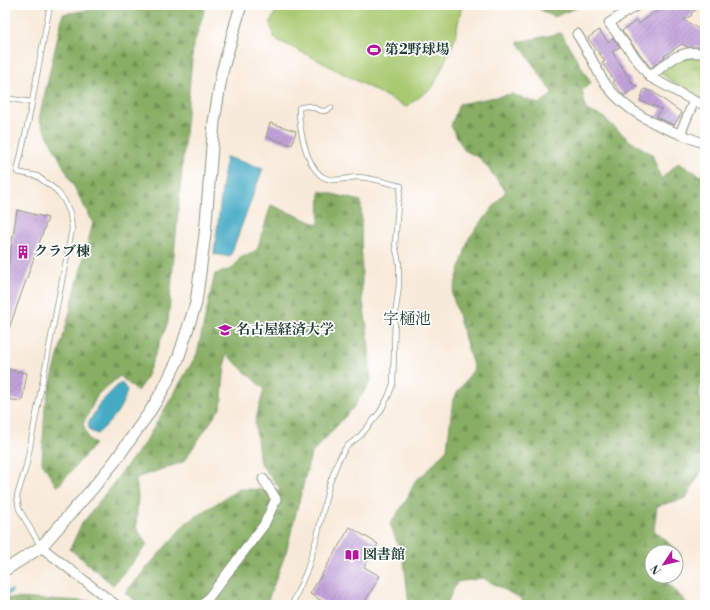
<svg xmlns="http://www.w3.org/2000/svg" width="710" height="610" font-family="'Libre Bodoni','Noto Serif JP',serif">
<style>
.forest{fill:url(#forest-firs);stroke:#53764c}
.park{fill:url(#park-crowns);stroke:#648453}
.pitch{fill:#aaca72;stroke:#648453}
.water{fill:#45abc5;stroke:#32747c}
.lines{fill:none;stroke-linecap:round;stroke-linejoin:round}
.stream{stroke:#45abc5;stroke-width:3.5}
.building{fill:url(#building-hatch)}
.service-casing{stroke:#8c9486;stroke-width:6}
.minor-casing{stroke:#8c9486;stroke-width:11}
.tertiary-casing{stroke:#8c9486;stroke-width:13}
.service{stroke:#fff;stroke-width:4.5}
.minor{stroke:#fff;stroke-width:9}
.tertiary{stroke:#fff;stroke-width:11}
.labels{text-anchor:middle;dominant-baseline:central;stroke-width:3.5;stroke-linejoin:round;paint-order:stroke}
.poi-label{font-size:14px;font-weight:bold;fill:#1f3d34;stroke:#fff;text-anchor:start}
.quarter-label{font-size:16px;fill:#1f3d34;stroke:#fff}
</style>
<defs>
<pattern id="forest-firs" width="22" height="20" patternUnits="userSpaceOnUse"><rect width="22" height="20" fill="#87ae64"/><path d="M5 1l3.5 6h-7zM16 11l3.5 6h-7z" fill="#6e8f53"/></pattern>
<pattern id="park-crowns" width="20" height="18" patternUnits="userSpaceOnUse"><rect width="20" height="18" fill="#aaca72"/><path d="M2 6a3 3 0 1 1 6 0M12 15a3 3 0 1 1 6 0" fill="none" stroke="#8aa55e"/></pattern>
<pattern id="building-hatch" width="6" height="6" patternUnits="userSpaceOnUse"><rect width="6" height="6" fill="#c2a3db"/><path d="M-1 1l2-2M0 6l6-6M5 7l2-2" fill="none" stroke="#9d86b2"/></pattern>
</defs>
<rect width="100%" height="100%" fill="#fff"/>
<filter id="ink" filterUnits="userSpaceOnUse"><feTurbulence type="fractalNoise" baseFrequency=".025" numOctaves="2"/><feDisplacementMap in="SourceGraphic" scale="8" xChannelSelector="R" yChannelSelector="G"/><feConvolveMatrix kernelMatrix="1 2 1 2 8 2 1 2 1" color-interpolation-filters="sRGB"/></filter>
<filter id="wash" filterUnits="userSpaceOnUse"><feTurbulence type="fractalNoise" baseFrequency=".012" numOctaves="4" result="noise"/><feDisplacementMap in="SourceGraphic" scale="16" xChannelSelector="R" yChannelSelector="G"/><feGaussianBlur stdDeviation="0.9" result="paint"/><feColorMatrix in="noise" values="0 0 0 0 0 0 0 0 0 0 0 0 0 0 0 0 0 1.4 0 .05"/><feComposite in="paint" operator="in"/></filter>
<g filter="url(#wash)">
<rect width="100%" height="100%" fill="#f8ead9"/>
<g class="forest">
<polygon points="124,5 206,5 193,47 168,322 145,380 137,391 120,376 98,394 83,424 88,438 95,444 57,487 42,462 45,406 93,223 39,119 63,14"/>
<polygon points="532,5 583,5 554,17"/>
<polygon points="561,33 591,83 582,90 586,110 603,117 630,141 652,154 661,179 678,163 705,178 705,373 699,395 705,405 705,470 702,470 686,498 657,506 654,530 681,554 676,564 676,552 652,552 652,576 670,576 667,582 689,605 525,605 520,598 483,578 457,582 446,605 409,605 404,561 390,524 406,501 415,481 425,473 447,449 453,399 474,369 452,294 469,238 506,191 480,158 464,150 451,126 459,104 512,94 539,104 553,94 518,42"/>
<polygon points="320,191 361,201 362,296 368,335 371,381 353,408 311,454 286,552 266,605 141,605 125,593 186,523 239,489 281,490 260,463 255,423 264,389 226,354 221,407 183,462 136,478 138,497 136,527 147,545 113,585 70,549 81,525 146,441 197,354 215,274 232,269 241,257 257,250 271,205 319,225"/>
<polygon points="5,598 90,601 90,605 5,605"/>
</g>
<polygon class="park" points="688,57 705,58 705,100 681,88 660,73 673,64"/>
<polygon class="pitch" points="279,5 462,5 454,42 433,87 406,107 314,58 275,39 270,23"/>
<g class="water">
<polygon points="226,157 263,168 230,257 214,254"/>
<path d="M121,382L127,390C123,408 111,422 97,434L90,431L88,424L100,403Z"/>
</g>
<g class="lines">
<polyline class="stream" points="5,595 11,591"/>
</g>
<g id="blocks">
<g class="building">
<polygon points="664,5 703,5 691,13 692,15 684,20 705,33 705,41 701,47 687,47 682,44 664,56 665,57 651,68 622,31 637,20 639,24"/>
<polygon points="599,30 608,42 613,38 620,47 612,52 632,82 630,83 637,86 624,96 613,82 615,81 602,63 605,61 588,38"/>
<polygon points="644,89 653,92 682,113 674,125 656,117 662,109 640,101"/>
<polygon points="270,123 296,131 292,145 266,137"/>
<polygon points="17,210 48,218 6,337 5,336 5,287"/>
<polygon points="5,369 27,373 22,401 5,399"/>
<polygon points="350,527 378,544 364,567 380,576 363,605 329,605 310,594"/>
</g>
</g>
</g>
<g filter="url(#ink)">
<use href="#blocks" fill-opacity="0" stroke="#8c9486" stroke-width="1"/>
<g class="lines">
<g class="service-casing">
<g id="service">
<polyline points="5,98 31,102"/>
<polyline points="41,547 19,509 17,496 26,467 72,229 70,213 64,200 56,190 37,176 17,172 29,118 50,5"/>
<path d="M292,605L307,570L317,537L329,485L338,461L346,447L360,436L380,412L388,397L393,384L395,317L399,285V263L395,245L398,204L401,186C388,183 373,178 359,177C349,177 338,182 328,179C306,173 299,127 299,108C302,107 306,106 309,106C318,108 322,115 331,108"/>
</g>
</g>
<g class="minor-casing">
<g id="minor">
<polyline points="638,5 629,10 609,23 650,77 694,101 705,105"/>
<path d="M577,34C586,47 593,62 601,77C618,106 649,123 680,134"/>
<path d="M650,77C667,62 681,48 705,54"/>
<polyline points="694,101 680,134 705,144"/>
<polyline points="41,547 116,605"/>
<polyline points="203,605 264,525 276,499 263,479"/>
</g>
</g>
<g class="tertiary-casing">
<polyline id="tertiary" points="5,570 41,547 93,488 115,461 149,413 164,388 178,359 196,303 205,234 214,122 222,72 241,5"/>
</g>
<use href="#service" class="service"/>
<use href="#minor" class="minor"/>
<use href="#tertiary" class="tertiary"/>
</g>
</g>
<defs>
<g id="stadium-bare" transform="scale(1.08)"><path d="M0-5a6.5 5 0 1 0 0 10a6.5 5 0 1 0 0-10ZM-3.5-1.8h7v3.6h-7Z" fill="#b5179e" stroke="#fff" stroke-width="2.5" paint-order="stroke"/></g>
<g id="building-bare" transform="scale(1.08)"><path d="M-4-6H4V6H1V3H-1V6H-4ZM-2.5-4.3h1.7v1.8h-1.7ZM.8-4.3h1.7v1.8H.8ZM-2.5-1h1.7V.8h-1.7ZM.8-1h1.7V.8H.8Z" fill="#b5179e" stroke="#fff" stroke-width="2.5" paint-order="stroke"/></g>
<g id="university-bare" transform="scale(1.08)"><path d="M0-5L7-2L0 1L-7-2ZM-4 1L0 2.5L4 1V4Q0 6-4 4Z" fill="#b5179e" stroke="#fff" stroke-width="2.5" paint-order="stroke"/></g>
<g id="library-bare" transform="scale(1.08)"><path d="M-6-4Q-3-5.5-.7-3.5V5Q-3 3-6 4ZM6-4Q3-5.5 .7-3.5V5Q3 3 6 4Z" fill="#b5179e" stroke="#fff" stroke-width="2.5" paint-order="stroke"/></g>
</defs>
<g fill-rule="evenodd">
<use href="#stadium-bare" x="374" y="50"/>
<use href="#building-bare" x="23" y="252"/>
<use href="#university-bare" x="225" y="330"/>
<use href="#library-bare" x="352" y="555"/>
</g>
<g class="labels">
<g class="poi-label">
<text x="385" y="50">第2野球場</text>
<text x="34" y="252">クラブ棟</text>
<text x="236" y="330">名古屋経済大学</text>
<text x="363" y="555">図書館</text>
</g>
<g class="quarter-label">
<text x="407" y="319">字樋池</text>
</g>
</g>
<rect width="710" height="610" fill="none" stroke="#fff" stroke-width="20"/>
<g transform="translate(664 564) rotate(235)"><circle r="19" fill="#ffffff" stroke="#a5b1ae"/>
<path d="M0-3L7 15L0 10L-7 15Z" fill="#b5179e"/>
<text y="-6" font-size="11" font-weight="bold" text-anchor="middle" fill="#1f3d34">N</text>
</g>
</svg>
